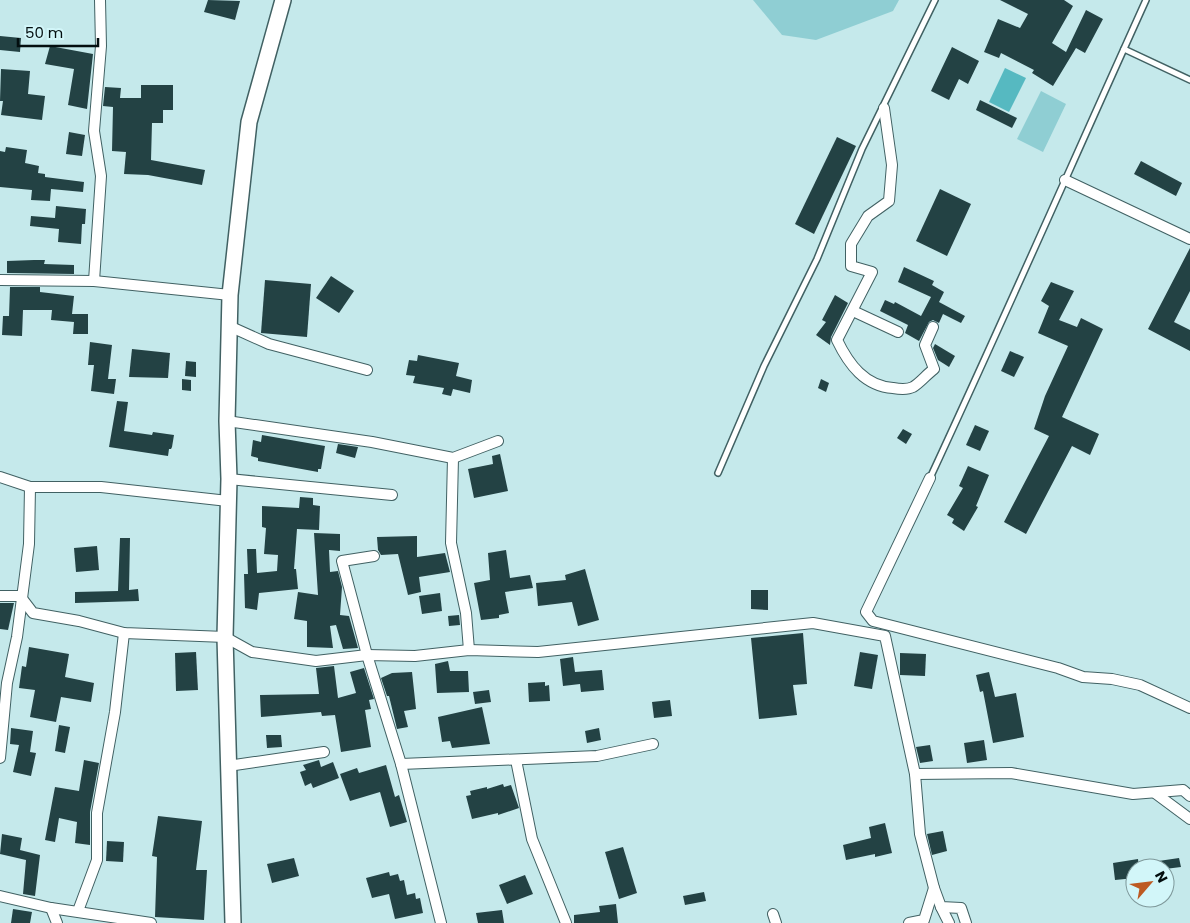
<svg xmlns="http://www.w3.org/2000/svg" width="1190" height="923" font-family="Poppins,sans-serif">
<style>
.green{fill:#8fced3}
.water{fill:#56b9c1}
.building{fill:#234244}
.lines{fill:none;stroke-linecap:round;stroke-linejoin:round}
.lane-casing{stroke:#416163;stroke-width:8}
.street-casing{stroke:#416163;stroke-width:12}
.secondary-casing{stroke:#416163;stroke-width:18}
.lane{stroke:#fff;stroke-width:5}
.street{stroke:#fff;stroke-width:10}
.secondary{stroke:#fff;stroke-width:15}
</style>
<rect width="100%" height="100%" fill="#c5e9eb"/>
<g class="green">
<polygon points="753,0 899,0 893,11 816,40 782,35"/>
<polygon points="1041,91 1066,104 1043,152 1017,139"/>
</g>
<polygon class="water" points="1005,68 1026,78 1009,112 989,102"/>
<g class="building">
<polygon points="208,0 240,1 235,20 204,12"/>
<polygon points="1000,0 1064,0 1073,6 1052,43 1066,52 1086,10 1103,19 1085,53 1076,48 1053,86 1032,73 1034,70 1001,53 999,58 984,52 998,19 1020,28 1028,14"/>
<polygon points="0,36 21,38 20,52 0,50"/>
<polygon points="50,46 93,54 87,109 68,105 74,69 45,64"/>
<polygon points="952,47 979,61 968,84 959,79 949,100 931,91"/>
<polygon points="1,69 30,71 28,94 45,96 42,120 1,115 3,101 0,101"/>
<polygon points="141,85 173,85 173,110 163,110 163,123 152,123 151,160 205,170 202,185 148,175 124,174 126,152 112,151 113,107 103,106 105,87 121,88 120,98 141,98"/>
<polygon points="980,100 1017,118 1012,128 976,110"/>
<polygon points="69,132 85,135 82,156 66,154"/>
<polygon points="837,137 856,146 814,234 795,224"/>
<polygon points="6,147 27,150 25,163 39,166 38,173 45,174 45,177 84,182 83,192 51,189 50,201 31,200 32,190 0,187 0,151 5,152"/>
<polygon points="1141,161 1182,183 1176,196 1134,174"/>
<polygon points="940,189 971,204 947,256 916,241"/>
<polygon points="56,206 86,209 85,224 82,224 81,244 58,242 59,229 30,226 31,216 55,218"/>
<polygon points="1190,248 1190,291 1174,322 1190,330 1190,351 1148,329"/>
<polygon points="34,260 45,260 44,264 74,265 74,274 7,273 7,261"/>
<polygon points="904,267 934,281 932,285 944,292 939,302 965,316 961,323 943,314 939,323 933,320 929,322 919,341 905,333 908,325 880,311 885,300 894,304 895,302 921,316 931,297 898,282"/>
<polygon points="331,276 354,291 339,313 316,298"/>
<polygon points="265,280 311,284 307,337 261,333"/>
<polygon points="1051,282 1074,291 1059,320 1077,327 1081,318 1103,329 1062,417 1099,434 1090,455 1072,446 1026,534 1004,522 1049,436 1034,429 1045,396 1068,346 1038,333 1049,306 1041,301"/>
<polygon points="10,287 40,287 40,292 74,296 72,314 88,314 88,334 73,334 74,322 51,320 52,310 23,310 22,336 2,335 3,316 9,316"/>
<polygon points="835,295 848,303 831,337 830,345 816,335 826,322 822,320"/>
<polygon points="90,342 112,345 108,379 116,379 114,394 91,391 94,365 88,365"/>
<polygon points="935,344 955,356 949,367 938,360 933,348"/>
<polygon points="132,349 170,353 168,378 129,377"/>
<polygon points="1010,351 1024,357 1014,377 1001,371"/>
<polygon points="418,355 459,363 456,376 472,380 470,393 453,389 451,396 442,394 444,388 413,383 415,376 406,375 409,360 417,361"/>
<polygon points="186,361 196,362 196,377 185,376"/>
<polygon points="182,379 191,380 191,391 182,390"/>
<polygon points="821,379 829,383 826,392 818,388"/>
<polygon points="117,401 128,402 124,431 152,435 153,432 174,435 172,447 171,449 169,449 168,456 109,447"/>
<polygon points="975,425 989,431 980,451 966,445"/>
<polygon points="903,429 912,434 906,444 897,438"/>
<polygon points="262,435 325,446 321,469 318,469 318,472 258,461 258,458 251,456 253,440 261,442"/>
<polygon points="338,444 358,447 355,458 336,453"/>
<polygon points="500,454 508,491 474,498 468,469 493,464 492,456"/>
<polygon points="968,466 989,475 976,506 978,507 964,531 952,523 954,519 947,515 963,488 959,486"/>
<polygon points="300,497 313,498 313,505 320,506 319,530 297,529 294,569 296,569 298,589 259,593 257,610 245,608 244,574 248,574 247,549 256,549 257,573 277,571 278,555 264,554 266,528 262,527 262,506 299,508"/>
<polygon points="314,533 340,534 340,551 329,550 330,572 338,571 342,587 340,615 349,616 358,648 343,649 336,625 330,626 333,648 307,647 307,621 294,619 298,592 318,595"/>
<polygon points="417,536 417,557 445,553 450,572 419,577 421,592 408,595 398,554 381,555 378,550 377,537"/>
<polygon points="120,538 130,538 129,590 138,589 139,601 75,603 75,592 118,591"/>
<polygon points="97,546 99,570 76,572 74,548"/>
<polygon points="506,550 510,578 530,575 533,588 505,592 509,613 499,615 499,618 481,620 474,583 490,580 488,553"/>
<polygon points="585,569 599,620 578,626 572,602 538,606 536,583 566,580 565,575"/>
<polygon points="751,590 768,590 768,610 751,609"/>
<polygon points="440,593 442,611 422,614 419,596"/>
<polygon points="0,603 14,603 8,630 0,629"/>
<polygon points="459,615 460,625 449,626 448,616"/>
<polygon points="803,633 807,684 793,685 797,715 759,719 751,638"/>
<polygon points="29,647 69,654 65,677 94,683 91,702 61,697 56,722 30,717 35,690 19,688 22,666 26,667"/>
<polygon points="196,652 198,690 176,691 175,653"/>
<polygon points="860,652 878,655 872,689 854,686"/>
<polygon points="900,653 926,654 925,676 900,675"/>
<polygon points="573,657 575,672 602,670 604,690 581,692 580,684 563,686 560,659"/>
<polygon points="448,661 450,671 468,671 469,692 437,693 435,664"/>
<polygon points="334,666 338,698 356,693 350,672 364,668 374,699 369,700 371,709 365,710 371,747 341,752 335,715 322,716 321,712 261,717 260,695 319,694 316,668"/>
<polygon points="412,672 416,709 404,711 408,727 397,729 389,696 387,696 381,678 392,673"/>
<polygon points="989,672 995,697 1016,693 1024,737 993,743 983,691 980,692 976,675"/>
<polygon points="545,682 545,686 549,685 550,701 529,702 528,683"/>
<polygon points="489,690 491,702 475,704 473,692"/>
<polygon points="670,700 672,716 654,718 652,702"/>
<polygon points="482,707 490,744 452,748 450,741 442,742 438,717"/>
<polygon points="59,725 70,727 65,753 55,751"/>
<polygon points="11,728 33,731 30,752 36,753 31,776 13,772 19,745 10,744"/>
<polygon points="599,728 601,740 587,743 585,731"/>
<polygon points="266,735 281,735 282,747 267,748"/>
<polygon points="984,740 987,760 967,763 964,743"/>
<polygon points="930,745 933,761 920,763 916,747"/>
<polygon points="84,760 99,763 90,812 90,845 75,843 77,822 59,818 55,842 45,840 55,787 79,791"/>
<polygon points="319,760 321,767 333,762 339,778 313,788 311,783 305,786 300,772 306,770 303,765"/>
<polygon points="386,765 395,797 399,795 407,822 390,827 380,792 350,801 340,774 357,768 359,773"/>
<polygon points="503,784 504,787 511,785 519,808 498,815 498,813 472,819 466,796 471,795 470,791 487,787 487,789"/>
<polygon points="158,816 202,821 196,870 207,870 204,920 155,917 157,857 152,856"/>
<polygon points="885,823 892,853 875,857 875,854 846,860 843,845 871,838 869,827"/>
<polygon points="943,831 947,851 932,855 927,834"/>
<polygon points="2,834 22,838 20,850 40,855 35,896 23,894 26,860 0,854"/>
<polygon points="107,841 124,842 123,862 106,861"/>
<polygon points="623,847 637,893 619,899 605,852"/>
<polygon points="294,858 299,876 272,883 267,864"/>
<polygon points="1179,858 1181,867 1165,869 1145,868 1145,863"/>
<polygon points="1138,859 1139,868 1135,868 1135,878 1115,880 1113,863"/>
<polygon points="389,872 390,876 398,874 400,881 404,880 407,895 415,893 416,899 420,898 423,913 395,919 389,894 372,898 366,878"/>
<polygon points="525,875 533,894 507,904 499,885"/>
<polygon points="704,892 706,901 685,905 683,896"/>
<polygon points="616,904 618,923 574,923 574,915 600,912 599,906"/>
<polygon points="13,909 32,912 30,923 11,923"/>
<polygon points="502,910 504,923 478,923 476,913"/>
</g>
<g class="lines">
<g class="lane-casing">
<g id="lane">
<polyline points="1124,49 1190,80"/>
<polyline points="718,473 764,366 817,259 862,149 935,0"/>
<path d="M930,478C1004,319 1074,159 1146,0"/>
</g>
</g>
<g class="street-casing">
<g id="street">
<path d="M884,108L892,165L889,201L868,216L851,244V266L872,272L837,340C849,365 865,386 893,388C899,389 907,390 913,387C920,383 927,374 934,369L925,345L933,327"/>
<polyline points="1065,180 1190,239"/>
<polyline points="0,280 94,281 230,295"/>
<polyline points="94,281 101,176 94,131 101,46 100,0"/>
<polyline points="853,311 898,332"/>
<polyline points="229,326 269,344 367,370"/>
<polyline points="227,421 372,442 453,458 498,441"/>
<polyline points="453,458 451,543 466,613 469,650"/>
<polyline points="0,477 30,487 101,487 228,501"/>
<polyline points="930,478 866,612 873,621 1058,668 1083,677 1112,679 1140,685 1190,708"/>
<polyline points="229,479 392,495"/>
<polyline points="374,556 342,561 367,655 401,764 441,923"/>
<polyline points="0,596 20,596"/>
<polyline points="20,596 33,613 79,621 124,633 225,637 252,652 316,661 367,655 415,656 469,650 538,652 813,623 885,636 915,774 920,834 934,888 941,907 961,908 966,923"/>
<polyline points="0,758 7,683 17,637 29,544 30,487"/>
<polyline points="516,760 532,839 566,923"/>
<polyline points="401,764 597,756 653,744"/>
<polyline points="228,766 324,752"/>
<polyline points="915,774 1011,773 1133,794 1183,790 1190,796"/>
<polyline points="1155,793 1190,819"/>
<polyline points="0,896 51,908 151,923"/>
<polyline points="941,907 949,923"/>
<polyline points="51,908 57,923"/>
<polyline points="78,911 97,860 97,813 115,712 124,633"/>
<polyline points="773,914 776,923"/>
<polyline points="909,923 924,920 934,888"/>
</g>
</g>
<g class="secondary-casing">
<polyline id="secondary" points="233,923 225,637 229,479 227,421 230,295 249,122 283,0"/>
</g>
<use href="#lane" class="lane"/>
<use href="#street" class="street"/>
<use href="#secondary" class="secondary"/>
</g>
<g transform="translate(1150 883) rotate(62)"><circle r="24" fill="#d2f6f9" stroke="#7f999b"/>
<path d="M0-4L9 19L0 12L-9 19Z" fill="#bd5a22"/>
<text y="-8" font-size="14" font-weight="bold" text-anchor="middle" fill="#030e0f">N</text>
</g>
<path d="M18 38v8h80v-8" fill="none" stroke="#030e0f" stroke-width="2.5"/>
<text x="25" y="38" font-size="15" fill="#030e0f" stroke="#d2f6f9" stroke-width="4" paint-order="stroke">50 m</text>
</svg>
